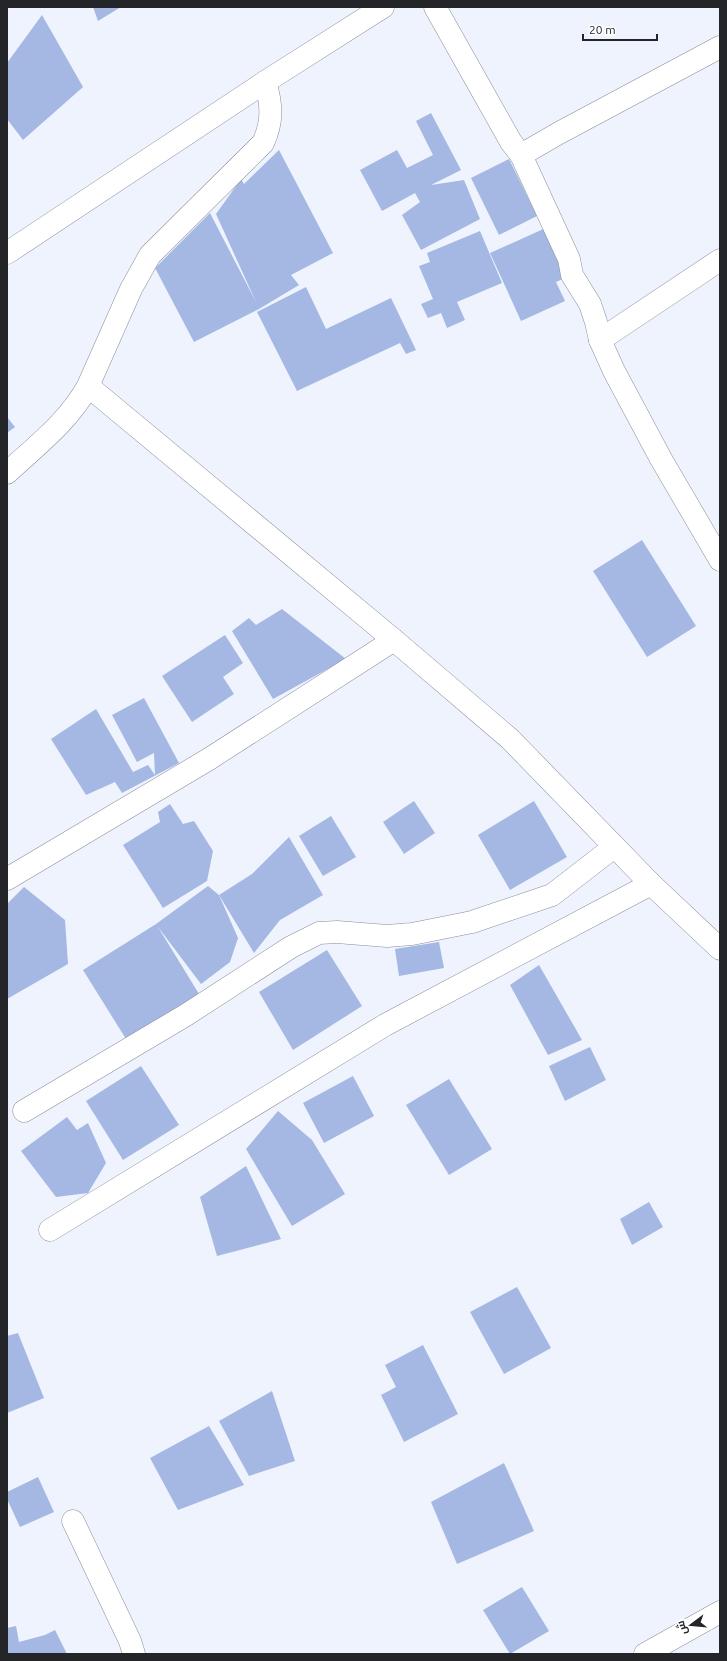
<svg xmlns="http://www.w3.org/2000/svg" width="727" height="1661" font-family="Ubuntu,Cairo,sans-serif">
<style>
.building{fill:#a5b8e4}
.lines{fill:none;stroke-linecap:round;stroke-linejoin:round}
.street-casing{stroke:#8a8e98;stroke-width:23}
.street{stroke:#fff;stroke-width:22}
</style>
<rect width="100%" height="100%" fill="#eef3fe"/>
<g class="building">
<polygon points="93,7 121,7 98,21"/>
<polygon points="42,15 83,87 23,140 7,119 7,63"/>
<polygon points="431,113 461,170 431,185 464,180 480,219 421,250 402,215 420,202 415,193 382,211 360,170 397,150 407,168 433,155 416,121"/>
<polygon points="279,150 333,253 291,275 299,285 259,309 194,342 155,268 210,213 256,302 216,214 241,179 244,184"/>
<polygon points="509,159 537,216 499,235 471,178"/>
<polygon points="550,226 572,275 556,282 565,301 521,321 490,253"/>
<polygon points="480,231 502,283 457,302 465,320 447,328 441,313 428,318 421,304 433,299 419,266 430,262 427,253"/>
<polygon points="306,287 326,329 391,298 416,350 406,354 400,343 297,391 257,312"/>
<polygon points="7,417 15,427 7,433"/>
<polygon points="642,540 696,626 647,657 593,571"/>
<polygon points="282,609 346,659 273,699 232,631 249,618 256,625"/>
<polygon points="225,635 243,663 223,677 234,694 192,722 162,676"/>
<polygon points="144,698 179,763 122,793 115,782 86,795 51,739 96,709 133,772 148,765 155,775 154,753 137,762 112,715"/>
<polygon points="414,801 435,833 404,854 383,822"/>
<polygon points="534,801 567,857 510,890 478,835"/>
<polygon points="170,804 183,824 194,821 213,851 207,881 163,908 123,845 160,822 158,812"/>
<polygon points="331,816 356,857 323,876 299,836"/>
<polygon points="289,837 323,895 280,920 254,953 219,895 252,874"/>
<polygon points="208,886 219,895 238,938 230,962 201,984 158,927 199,994 126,1039 83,970 156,924"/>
<polygon points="24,887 65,920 68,964 7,999 7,904"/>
<polygon points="439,942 444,968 399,976 395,949"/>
<polygon points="327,950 362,1006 293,1050 259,992"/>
<polygon points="539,965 582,1040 548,1055 510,985"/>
<polygon points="590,1047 606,1080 565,1101 549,1066"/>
<polygon points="141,1066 179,1125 123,1160 86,1101"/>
<polygon points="353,1076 374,1116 324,1143 303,1103"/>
<polygon points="449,1079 492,1149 449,1175 406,1105"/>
<polygon points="278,1111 312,1140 345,1194 292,1226 246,1149"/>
<polygon points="67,1117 77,1130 88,1123 106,1163 88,1193 56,1197 21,1151"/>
<polygon points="246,1166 281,1239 217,1256 200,1197"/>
<polygon points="649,1202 663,1227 632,1245 620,1219"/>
<polygon points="517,1287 551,1348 504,1374 470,1312"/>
<polygon points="18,1333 44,1398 7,1413 7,1336"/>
<polygon points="423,1345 458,1414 404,1442 381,1395 396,1387 385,1365"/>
<polygon points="272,1391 295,1461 249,1476 219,1421"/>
<polygon points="209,1426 244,1485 178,1510 150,1458"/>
<polygon points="504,1463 534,1531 457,1564 431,1502"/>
<polygon points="38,1477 54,1512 20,1527 7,1499 7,1492"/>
<polygon points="522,1587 549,1631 510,1654 483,1610"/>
<polygon points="16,1626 19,1642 45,1635 55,1630 67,1654 7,1654 7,1628"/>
</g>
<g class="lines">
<g class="street-casing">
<g id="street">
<polyline points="435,7 511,142 521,155 559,133 720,47"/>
<polyline points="521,155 569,259 572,275 590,304 596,322 600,340 614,371 661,459 720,560"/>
<polyline points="7,253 265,82 383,7"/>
<polyline points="600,340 720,260"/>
<polyline points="88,386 394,640 510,739 651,884 720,949"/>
<path d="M7,473C36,446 69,421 88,386L131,289L150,255L263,143C273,122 272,104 265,82"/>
<polyline points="7,879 209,759 394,640"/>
<polyline points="24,1111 186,1015 291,947 319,933 337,932 387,936 412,934 472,922 552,895 614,847"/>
<polyline points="50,1230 385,1025 651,884"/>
<polyline points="73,1521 130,1641 134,1654"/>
<polyline points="645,1654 720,1612"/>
</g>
</g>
<use href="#street" class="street"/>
</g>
<rect width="727" height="1661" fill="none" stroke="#232529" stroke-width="16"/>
<g transform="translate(691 1625) rotate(254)" stroke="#ffffff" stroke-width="3" paint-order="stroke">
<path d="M0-3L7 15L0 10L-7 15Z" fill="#232529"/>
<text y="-6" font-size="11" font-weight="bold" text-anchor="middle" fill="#232529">ش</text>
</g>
<path d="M583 34v6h74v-6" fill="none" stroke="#232529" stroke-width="2"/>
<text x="589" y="34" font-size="12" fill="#232529" stroke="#ffffff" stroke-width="3" paint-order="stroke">20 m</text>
</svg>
